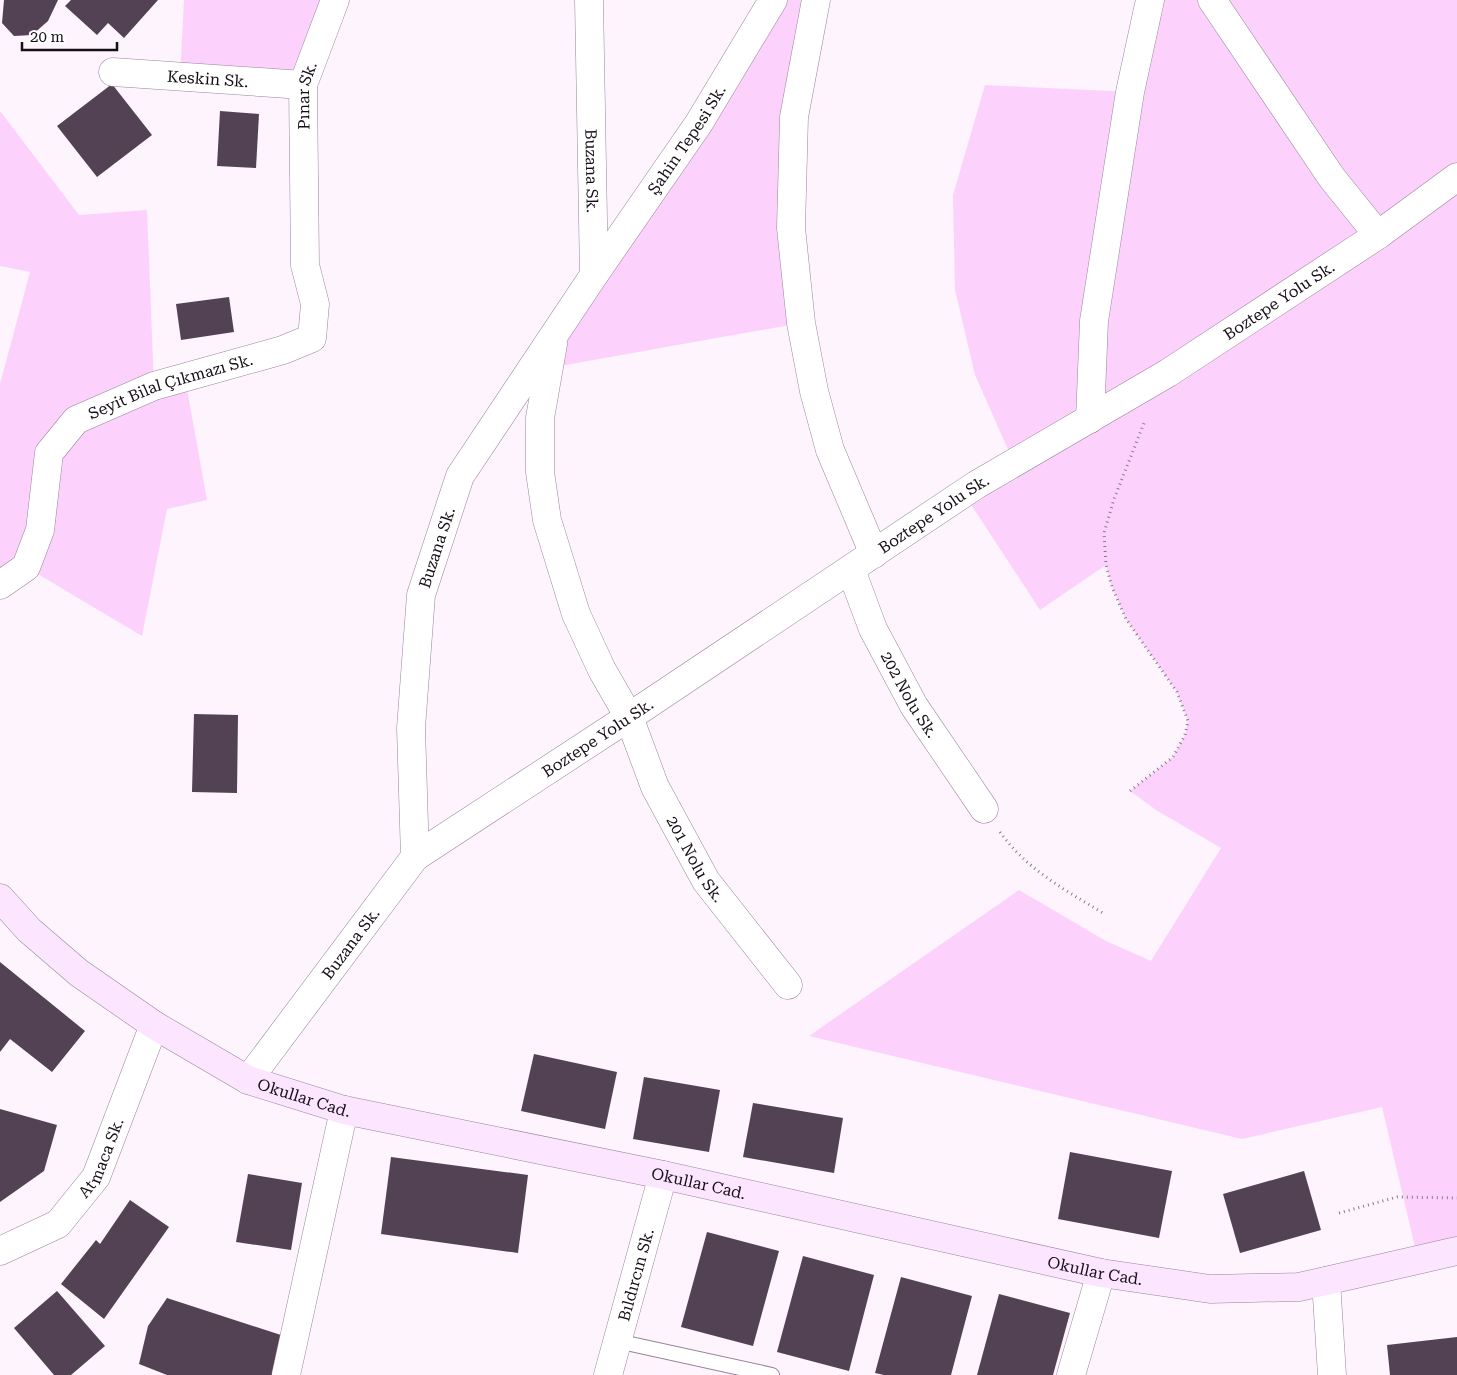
<svg xmlns="http://www.w3.org/2000/svg" width="1457" height="1375" font-family="'Roboto Serif',serif">
<style>
.green{fill:#fcd2fd}
.building{fill:#534154}
.lines{fill:none;stroke-linecap:round;stroke-linejoin:round}
.service-casing{stroke:#99849a;stroke-width:16}
.minor-casing{stroke:#99849a;stroke-width:29}
.tertiary-casing{stroke:#99849a;stroke-width:29}
.secondary-casing{stroke:#99849a;stroke-width:29}
.path{stroke:#867e87;stroke-width:3;stroke-dasharray:1 4;stroke-linecap:butt}
.service{stroke:#fff;stroke-width:14}
.minor{stroke:#fff;stroke-width:28}
.tertiary{stroke:#fff;stroke-width:28}
.secondary{stroke:#fce5fe;stroke-width:28}
.labels{text-anchor:middle;dominant-baseline:central;stroke-width:5;stroke-linejoin:round;paint-order:stroke}
.street-label{font-size:16px;fill:#160f17;stroke:#fff}
</style>
<rect width="100%" height="100%" fill="#fdf4fe"/>
<g class="green">
<polygon points="184,0 335,0 303,85 180,77"/>
<polygon points="773,0 816,0 794,117 801,323 549,368"/>
<polygon points="1150,0 1457,0 1457,1251 1418,1260 1382,1107 1242,1139 809,1036 1019,890 1106,941 1151,961 1221,848 1156,810 1130,791 1173,757 1185,735 1188,721 1177,692 1126,619 1112,587 1106,565 1040,610 964,494 1014,463 975,375 955,290 953,195 985,85 1130,92"/>
<polygon points="0,111 79,215 147,210 154,386 185,378 207,500 167,509 142,636 26,567 0,585 0,384 30,272 0,266"/>
</g>
<g class="building">
<polygon points="4,0 58,0 48,21 32,35 14,36 2,23"/>
<polygon points="71,0 158,0 124,38 108,23 97,35 65,6"/>
<polygon points="112,84 152,135 97,177 57,126"/>
<polygon points="220,111 259,114 256,168 217,166"/>
<polygon points="229,297 234,332 181,340 176,304"/>
<polygon points="194,714 238,715 237,793 192,792"/>
<polygon points="0,962 85,1031 52,1072 10,1039 0,1052"/>
<polygon points="534,1054 617,1072 605,1129 521,1111"/>
<polygon points="644,1077 720,1090 709,1152 633,1139"/>
<polygon points="753,1103 843,1118 834,1173 743,1157"/>
<polygon points="0,1109 57,1125 44,1171 0,1202"/>
<polygon points="1070,1152 1172,1171 1159,1238 1058,1219"/>
<polygon points="391,1157 528,1175 518,1253 381,1234"/>
<polygon points="1304,1171 1321,1230 1240,1253 1223,1194"/>
<polygon points="248,1174 302,1183 291,1250 236,1242"/>
<polygon points="130,1200 169,1227 104,1319 61,1284 96,1240 100,1244"/>
<polygon points="707,1232 779,1251 753,1346 681,1327"/>
<polygon points="803,1256 874,1275 849,1371 777,1352"/>
<polygon points="901,1277 972,1296 951,1375 884,1375 875,1373"/>
<polygon points="57,1291 105,1346 71,1375 54,1375 14,1328"/>
<polygon points="999,1294 1070,1313 1053,1375 977,1375"/>
<polygon points="167,1298 284,1336 278,1375 167,1375 139,1364 148,1326"/>
<polygon points="1457,1337 1457,1375 1390,1375 1387,1345"/>
</g>
<g class="lines">
<g class="service-casing">
<polyline id="service" points="617,1341 772,1375"/>
</g>
<g class="minor-casing">
<g id="minor">
<path id="s1" d="M589,0L594,275"/>
<polyline points="816,0 794,117 791,228 801,323 814,391 830,450 874,554"/>
<polyline points="1212,0 1332,178 1378,235"/>
<path id="s2" d="M113,72L303,85"/>
<path id="s3" d="M553,344L540,418V472L547,520L576,614L602,670L629,717L655,787L706,881L788,985"/>
<polyline points="1090,419 1094,321 1130,92 1150,0"/>
<path id="s4" d="M851,570L873,629L914,706L984,809"/>
<path id="s5" d="M0,585L26,567L40,530L49,453L76,420L154,386L283,350L312,338L315,304L305,265L303,85L335,0"/>
<path id="s6" d="M415,857L629,717L976,485L1168,373L1378,235L1457,177"/>
<path id="s7" d="M248,1080L415,857L411,728L421,595L460,476L594,275L699,123L773,0"/>
<path id="s8" d="M0,1251L58,1224L96,1177L154,1025"/>
<polyline points="1326,1281 1332,1375"/>
<polyline points="286,1375 344,1110"/>
<polyline points="1071,1375 1101,1273"/>
</g>
</g>
<g class="tertiary-casing">
<g id="tertiary">
<path id="s9" d="M608,1375L663,1175"/>
</g>
</g>
<g class="secondary-casing">
<g id="secondary">
<path id="s10" d="M0,898L29,930L79,973L154,1025L248,1080L344,1110L663,1175L1101,1273L1210,1289L1299,1287L1457,1251"/>
</g>
</g>
<g class="path">
<polyline points="1130,791 1173,757 1185,735 1188,721 1177,692 1126,619 1112,587 1106,565 1104,533 1114,499 1144,423"/>
<path d="M1000,832C1026,869 1065,890 1103,913"/>
<polyline points="1339,1213 1397,1197 1457,1198"/>
</g>
<use href="#service" class="service"/>
<use href="#minor" class="minor"/>
<use href="#tertiary" class="tertiary"/>
<use href="#secondary" class="secondary"/>
</g>
<g class="labels">
<g class="street-label">
<text stroke="none"><textPath href="#s2" startOffset="95">Keskin Sk.</textPath></text>
<text stroke="none"><textPath href="#s5" startOffset="686">Pınar Sk.</textPath></text>
<text stroke="none"><textPath href="#s7" startOffset="1072">Şahin Tepesi Sk.</textPath></text>
<text stroke="none"><textPath href="#s1" startOffset="171">Buzana Sk.</textPath></text>
<text stroke="none"><textPath href="#s6" startOffset="1028">Boztepe Yolu Sk.</textPath></text>
<text stroke="none"><textPath href="#s5" startOffset="292">Seyit Bilal Çıkmazı Sk.</textPath></text>
<text stroke="none"><textPath href="#s6" startOffset="622">Boztepe Yolu Sk.</textPath></text>
<text stroke="none"><textPath href="#s7" startOffset="591">Buzana Sk.</textPath></text>
<text stroke="none"><textPath href="#s4" startOffset="138">202 Nolu Sk.</textPath></text>
<text stroke="none"><textPath href="#s6" startOffset="218">Boztepe Yolu Sk.</textPath></text>
<text stroke="none"><textPath href="#s3" startOffset="549">201 Nolu Sk.</textPath></text>
<text stroke="none"><textPath href="#s7" startOffset="171">Buzana Sk.</textPath></text>
<text stroke="none"><textPath href="#s10" startOffset="368">Okullar Cad.</textPath></text>
<text stroke="none"><textPath href="#s8" startOffset="144">Atmaca Sk.</textPath></text>
<text stroke="none"><textPath href="#s10" startOffset="772">Okullar Cad.</textPath></text>
<text stroke="none"><textPath href="#s10" startOffset="1178">Okullar Cad.</textPath></text>
<text stroke="none"><textPath href="#s9" startOffset="104">Bıldırcın Sk.</textPath></text>
</g>
</g>
<path d="M22 42v8h95v-8" fill="none" stroke="#160f17" stroke-width="2.5"/>
<text x="30" y="42" font-size="15" fill="#160f17" stroke="#ffffff" stroke-width="4" paint-order="stroke">20 m</text>
</svg>
